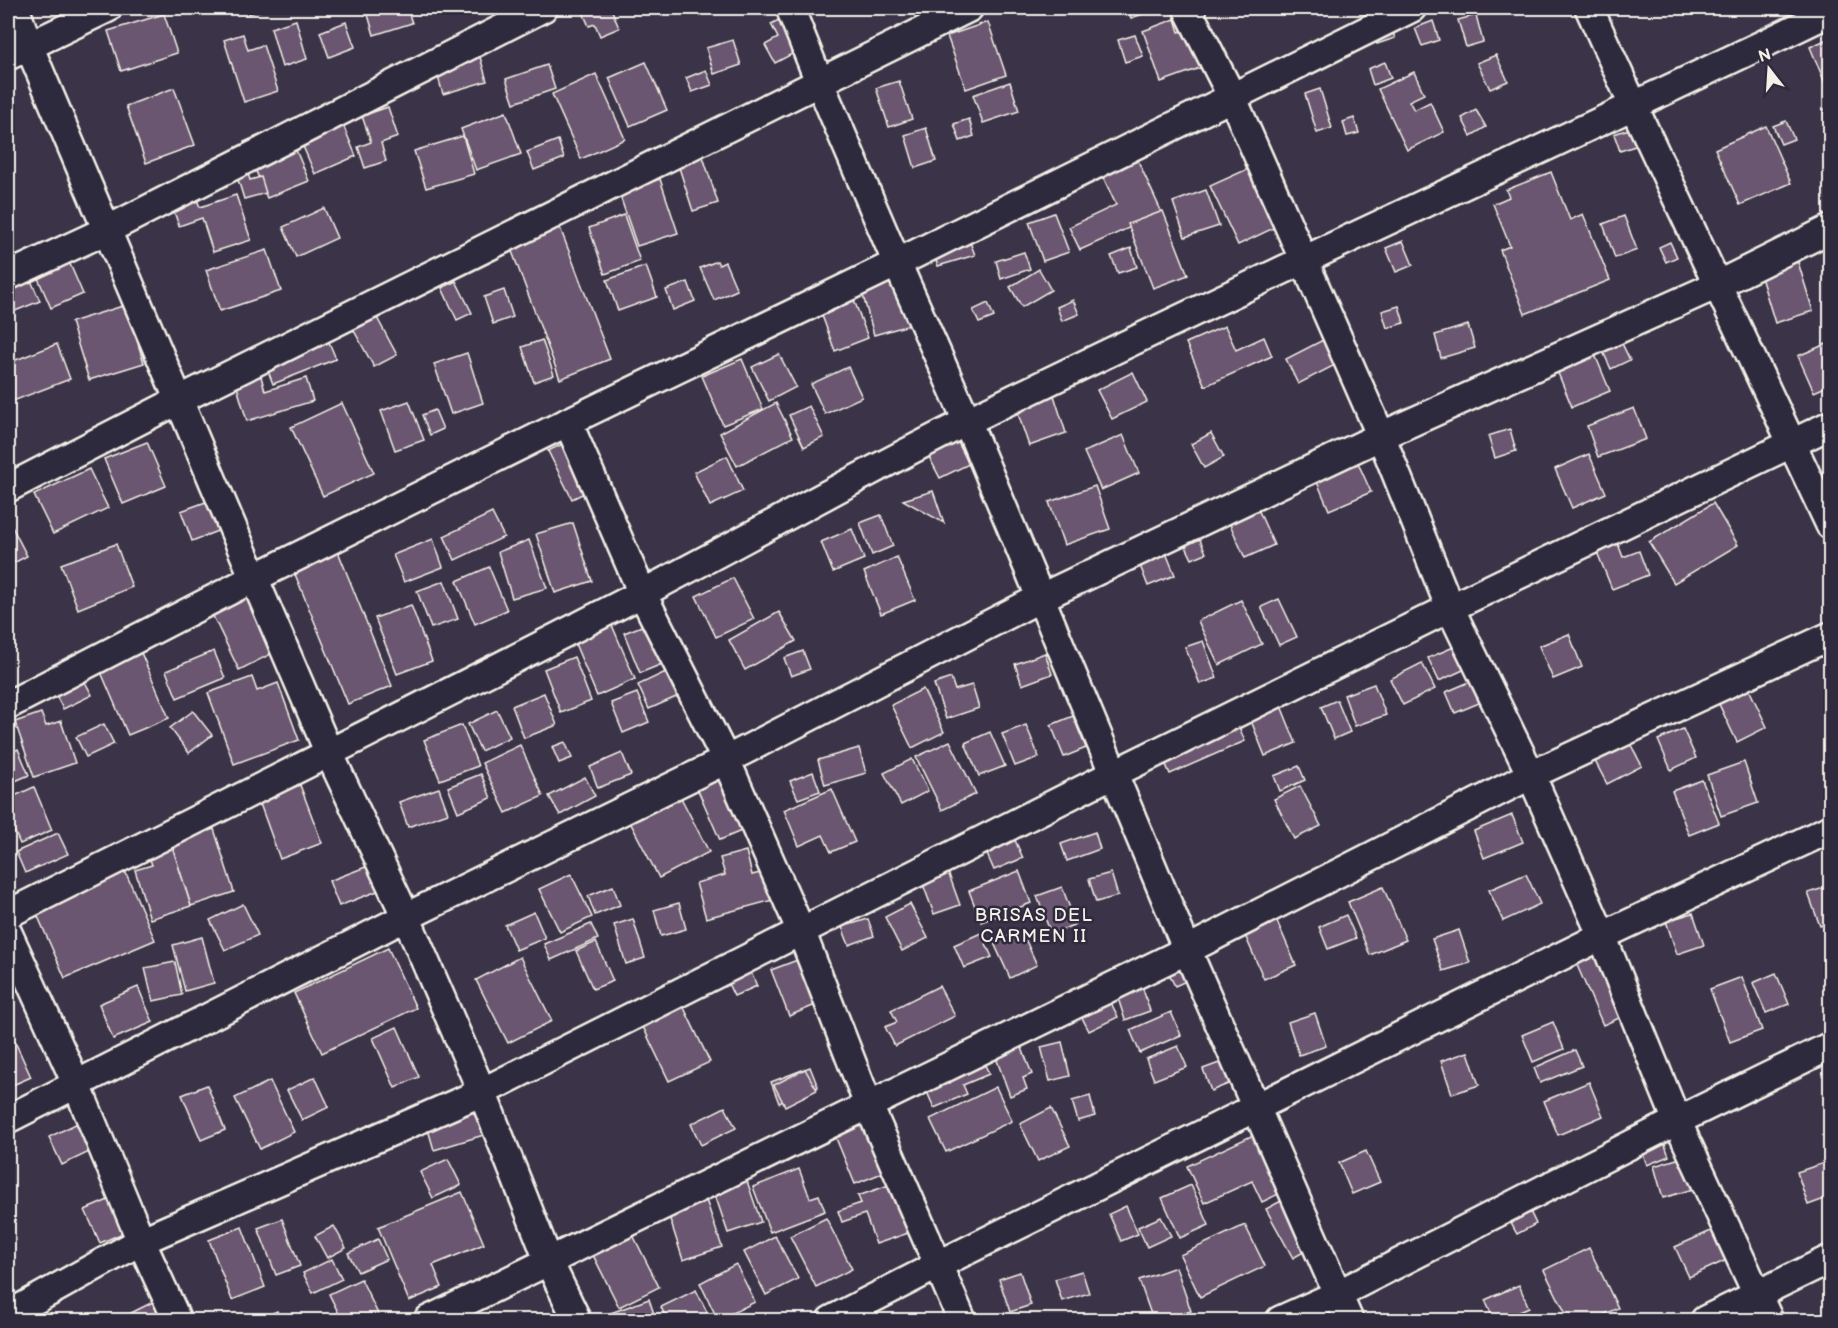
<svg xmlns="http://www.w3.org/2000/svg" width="1838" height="1328" font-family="'Balsamiq Sans',sans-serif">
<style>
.building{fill:#6a576f;stroke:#f4f1e8;stroke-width:1.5}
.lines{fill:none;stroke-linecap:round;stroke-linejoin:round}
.minor-casing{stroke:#f4f1e8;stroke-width:32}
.minor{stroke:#2f2a3d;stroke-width:27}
.labels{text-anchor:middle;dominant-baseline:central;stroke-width:5;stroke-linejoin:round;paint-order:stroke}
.neighbourhood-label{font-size:18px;letter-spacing:1.5px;fill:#f4f1e8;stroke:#2f2a3d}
</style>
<rect width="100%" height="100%" fill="#3b3347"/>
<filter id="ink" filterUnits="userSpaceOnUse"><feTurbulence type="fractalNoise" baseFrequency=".0167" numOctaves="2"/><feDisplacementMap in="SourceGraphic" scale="12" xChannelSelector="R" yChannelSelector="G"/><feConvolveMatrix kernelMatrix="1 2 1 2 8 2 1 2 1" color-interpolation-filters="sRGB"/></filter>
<g filter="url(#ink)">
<g class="building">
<polygon points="246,8 270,8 248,14"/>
<polygon points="366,8 407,8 412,23 374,35"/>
<polygon points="581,8 611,8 619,28 600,36 595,24 589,26"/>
<polygon points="1127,8 1161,8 1131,18"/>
<polygon points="164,14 177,53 121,71 108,31"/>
<polygon points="790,14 807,46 775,63 765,45 778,38 771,24"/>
<polygon points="1476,15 1483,42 1466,47 1458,20"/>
<polygon points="1175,19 1179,32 1197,25 1211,64 1161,82 1143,31"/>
<polygon points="296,20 307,59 282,67 271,28"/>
<polygon points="1388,20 1395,38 1377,44 1371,26"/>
<polygon points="1433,21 1439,40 1422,46 1415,28"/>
<polygon points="346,22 355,47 329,57 320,32"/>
<polygon points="988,22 1006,75 966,89 947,36"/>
<polygon points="243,34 248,50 263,45 278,91 244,102 224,40"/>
<polygon points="1135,35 1143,56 1125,62 1118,40"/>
<polygon points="1830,38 1830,95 1810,47"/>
<polygon points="733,40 741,65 714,74 706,48"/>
<polygon points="1496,55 1508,81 1490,89 1477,63"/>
<polygon points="480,57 487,81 443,94 436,70"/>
<polygon points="646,62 667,110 630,126 609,78"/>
<polygon points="1385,62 1391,78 1373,85 1368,69"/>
<polygon points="547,65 555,89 514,103 506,79"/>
<polygon points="706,70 712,85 692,92 686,78"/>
<polygon points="1414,72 1424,94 1409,101 1414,110 1430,102 1444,132 1407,150 1378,89"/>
<polygon points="596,74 625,139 581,159 552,94"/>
<polygon points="899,81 912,119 889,127 876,88"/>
<polygon points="1010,82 1019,111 983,123 973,95"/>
<polygon points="174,88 195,145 146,163 126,106"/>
<polygon points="1320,89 1332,128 1317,133 1305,94"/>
<polygon points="334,103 356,156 315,174 292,121"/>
<polygon points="388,107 398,137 381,143 386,161 365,168 358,147 371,142 362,116"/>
<polygon points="1830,107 1830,128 1823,110"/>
<polygon points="1476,110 1486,127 1471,136 1462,118"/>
<polygon points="506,112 521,154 476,170 461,129"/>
<polygon points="1354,118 1359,133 1347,136 1343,122"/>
<polygon points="969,119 974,136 960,141 954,124"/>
<polygon points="1786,121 1794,139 1781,144 1773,126"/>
<polygon points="285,124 309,181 267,198 244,142"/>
<polygon points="1766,126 1791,183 1740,205 1715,149"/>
<polygon points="926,128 936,161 915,168 905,135"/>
<polygon points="1632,128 1638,145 1620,151 1614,134"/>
<polygon points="463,136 474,174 426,188 414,151"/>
<polygon points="1128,139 1162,213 1080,250 1069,227 1116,205 1093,155"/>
<polygon points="558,140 564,158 534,170 527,152"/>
<polygon points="699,144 718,203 693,211 674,152"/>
<polygon points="1250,168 1278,226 1238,245 1210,186"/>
<polygon points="247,170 250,180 261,177 266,193 244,199 236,173"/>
<polygon points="1551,172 1570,220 1583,214 1610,280 1525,314 1500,250 1510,246 1493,204 1509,197 1506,190"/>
<polygon points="660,179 678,233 637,246 619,193"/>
<polygon points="1206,190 1219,226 1185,237 1173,202"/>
<polygon points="194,192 200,207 236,195 251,240 213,252 202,218 179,226 170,200"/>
<polygon points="324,208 337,238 296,257 283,227"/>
<polygon points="1163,211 1188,275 1153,288 1128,224"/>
<polygon points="554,212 610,359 560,379 504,230"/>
<polygon points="1054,213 1069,252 1043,261 1029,222"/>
<polygon points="624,215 640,261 605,274 589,228"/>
<polygon points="1624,216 1637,250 1615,258 1603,224"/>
<polygon points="961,219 975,255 938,266 930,245"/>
<polygon points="1403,241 1413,265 1396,272 1386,248"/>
<polygon points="1670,242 1677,257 1666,262 1659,247"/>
<polygon points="1131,248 1137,267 1118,273 1111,256"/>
<polygon points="267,250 281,291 220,311 206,270"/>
<polygon points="1024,252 1030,269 1001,279 996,261"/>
<polygon points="66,255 83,294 51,308 34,269"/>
<polygon points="717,261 719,265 725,262 737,290 714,300 700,268"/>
<polygon points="23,262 40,301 15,311 8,293 8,268"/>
<polygon points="1798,262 1813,311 1775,323 1760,274"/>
<polygon points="899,263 916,323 874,335 857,274"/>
<polygon points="646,266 657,297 618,311 607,280"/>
<polygon points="1039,269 1051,290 1022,307 1010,287"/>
<polygon points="456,281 472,313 457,320 442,288"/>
<polygon points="688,282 695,301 673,310 666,290"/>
<polygon points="504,290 513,317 493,324 484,297"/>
<polygon points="853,297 868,338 835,351 820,310"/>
<polygon points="1073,300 1079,314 1062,321 1057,307"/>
<polygon points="988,303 994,317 979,323 973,310"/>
<polygon points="126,305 144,363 89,380 71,322"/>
<polygon points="1399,306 1404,323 1387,328 1382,311"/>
<polygon points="375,314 397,355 374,367 352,327"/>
<polygon points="321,323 336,359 273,384 259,347"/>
<polygon points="1468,325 1475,348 1441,358 1435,335"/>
<polygon points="1613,325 1630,360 1611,369 1595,334"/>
<polygon points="1225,326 1236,350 1264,337 1272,356 1205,386 1186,343"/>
<polygon points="542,340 554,375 534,382 522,347"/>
<polygon points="1323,340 1335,365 1298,384 1286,359"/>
<polygon points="57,344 70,379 8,403 8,363"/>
<polygon points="1826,344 1830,353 1830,385 1814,392 1798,356"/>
<polygon points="1591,345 1610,391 1572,407 1553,361"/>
<polygon points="467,353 483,403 451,414 434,364"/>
<polygon points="779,354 796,387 769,401 752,367"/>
<polygon points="742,359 763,409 723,425 702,376"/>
<polygon points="848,367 862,397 825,414 811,384"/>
<polygon points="259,369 265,391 306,378 313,401 247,421 234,377"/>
<polygon points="1133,372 1147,402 1112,419 1097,390"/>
<polygon points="1051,386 1066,433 1029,446 1013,399"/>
<polygon points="409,401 424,440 395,450 381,411"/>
<polygon points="342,403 374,473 323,496 291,427"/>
<polygon points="776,403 793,437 737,466 720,433"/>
<polygon points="809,406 824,437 804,447 789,415"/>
<polygon points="1634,408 1646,439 1598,457 1587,426"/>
<polygon points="435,410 443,429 430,435 422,415"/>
<polygon points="1510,429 1516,451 1495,458 1488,436"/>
<polygon points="1211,433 1224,457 1204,468 1191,444"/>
<polygon points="583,434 607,482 572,499 548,451"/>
<polygon points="954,435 969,464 940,478 925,449"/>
<polygon points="1123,435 1139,473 1101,490 1084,452"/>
<polygon points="147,442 166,486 123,504 104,459"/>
<polygon points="1350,445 1371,492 1329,510 1309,463"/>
<polygon points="1589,454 1606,493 1572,508 1555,469"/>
<polygon points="727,456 743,491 710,506 694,472"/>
<polygon points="89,469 108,508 53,534 34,495"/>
<polygon points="1095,486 1110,529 1064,545 1049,502"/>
<polygon points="933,491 944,523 903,500"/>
<polygon points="1250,491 1274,545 1245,558 1221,504"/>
<polygon points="214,499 225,528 192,541 181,511"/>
<polygon points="1713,503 1738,545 1674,583 1649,542"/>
<polygon points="492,513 504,537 455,560 444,536"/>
<polygon points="881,515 893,546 872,555 860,523"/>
<polygon points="8,519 27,556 8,566"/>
<polygon points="573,523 592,581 555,593 536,534"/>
<polygon points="852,529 864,559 833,572 821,542"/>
<polygon points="1195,529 1206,553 1192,559 1181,536"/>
<polygon points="433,539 443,567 404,582 393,555"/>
<polygon points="529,540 547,588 512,598 498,552"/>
<polygon points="116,544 132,587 78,609 61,564"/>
<polygon points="335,544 392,686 348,704 290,562"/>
<polygon points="1618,544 1623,557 1639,551 1648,575 1612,589 1597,552"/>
<polygon points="1164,548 1175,575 1148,586 1137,558"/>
<polygon points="897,557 915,600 881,614 864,572"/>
<polygon points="489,567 507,610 475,624 457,581"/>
<polygon points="733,578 754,619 716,637 696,596"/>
<polygon points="444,581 458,619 431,628 417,591"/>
<polygon points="251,593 279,650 239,670 211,612"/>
<polygon points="1279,599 1297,637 1279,645 1261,607"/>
<polygon points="1241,600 1262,644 1219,665 1198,621"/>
<polygon points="411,605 432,661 397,674 375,618"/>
<polygon points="606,611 635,679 597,696 568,627"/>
<polygon points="779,612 796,641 745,670 729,640"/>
<polygon points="662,618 677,658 640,673 624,633"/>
<polygon points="1569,634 1582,667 1553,679 1539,646"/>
<polygon points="1203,641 1217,678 1200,684 1185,647"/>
<polygon points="1463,643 1472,666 1439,681 1428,658"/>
<polygon points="139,648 169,718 128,735 98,665"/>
<polygon points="214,651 225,678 177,698 166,671"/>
<polygon points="803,651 810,669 791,676 784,658"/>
<polygon points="1045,653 1052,674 1022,685 1015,664"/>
<polygon points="574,657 591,701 561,713 544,669"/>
<polygon points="1422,663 1435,689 1403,705 1390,679"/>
<polygon points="672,669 683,694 649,709 638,685"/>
<polygon points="79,671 92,695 63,709 51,686"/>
<polygon points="1486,675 1484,701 1455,713 1446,692"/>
<polygon points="252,677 257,691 278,683 299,740 234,764 208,693"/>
<polygon points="951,678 955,690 972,685 979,708 946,719 934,684"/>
<polygon points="1374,684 1386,715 1355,726 1344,695"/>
<polygon points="1748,687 1767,727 1737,742 1718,702"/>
<polygon points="923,689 944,732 912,748 891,705"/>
<polygon points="1275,691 1296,743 1265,756 1244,703"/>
<polygon points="544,693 557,725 524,738 512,706"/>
<polygon points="637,693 649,722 623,733 611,703"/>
<polygon points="1337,700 1350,732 1334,739 1321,707"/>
<polygon points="497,710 510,737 481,751 468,724"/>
<polygon points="193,711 212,735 189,753 170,728"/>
<polygon points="41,713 46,726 61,721 75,763 34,777 15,722"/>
<polygon points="1073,716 1086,748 1064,757 1051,725"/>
<polygon points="1235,718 1245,741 1170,774 1160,751"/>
<polygon points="104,724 114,744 86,757 76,737"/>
<polygon points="462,725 478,766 440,780 424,740"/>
<polygon points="1026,725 1039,757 1015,766 1002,734"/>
<polygon points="1622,728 1642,766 1607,784 1587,746"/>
<polygon points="1683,729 1696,758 1671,770 1658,740"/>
<polygon points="990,732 1005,766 979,776 965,743"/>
<polygon points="950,741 976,794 942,810 916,757"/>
<polygon points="565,742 572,758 559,763 552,747"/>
<polygon points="520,745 543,796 506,813 482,763"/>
<polygon points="859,748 866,773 825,785 818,760"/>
<polygon points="18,749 29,775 8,784 8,754"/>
<polygon points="622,753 631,775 598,788 590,767"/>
<polygon points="912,759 928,791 901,805 884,773"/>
<polygon points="1744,762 1758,803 1721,816 1707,775"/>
<polygon points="726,765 753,826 720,840 693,779"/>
<polygon points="1299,766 1305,780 1280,791 1274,776"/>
<polygon points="813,772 820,791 798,799 790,781"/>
<polygon points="481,774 491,798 458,812 448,787"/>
<polygon points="585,777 595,796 560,815 549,796"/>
<polygon points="1702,780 1719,823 1689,835 1672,791"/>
<polygon points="300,785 322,843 280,859 259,801"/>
<polygon points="1300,786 1321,826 1294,839 1274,799"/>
<polygon points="34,787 52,830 20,844 8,816 8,799"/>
<polygon points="439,788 448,813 408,827 399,802"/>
<polygon points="832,789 855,842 831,852 823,835 799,846 784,810"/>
<polygon points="678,792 709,852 659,878 628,818"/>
<polygon points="1512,815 1523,842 1484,858 1474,831"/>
<polygon points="214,829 234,892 191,906 171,843"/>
<polygon points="1095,832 1100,849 1067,861 1061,844"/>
<polygon points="58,833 68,854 25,873 16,852"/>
<polygon points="1014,838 1023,858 994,870 985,850"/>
<polygon points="171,843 191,906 150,919 135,870 152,865 147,851"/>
<polygon points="746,851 752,875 776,869 784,897 706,918 696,883 725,875 720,858"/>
<polygon points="943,858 960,905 934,914 917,868"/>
<polygon points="376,863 385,888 339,906 329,881"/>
<polygon points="122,864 155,940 65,978 32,903"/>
<polygon points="1019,871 1031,903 981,922 969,891"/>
<polygon points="1111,873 1118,896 1096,902 1089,879"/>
<polygon points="571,874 592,917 560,932 539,889"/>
<polygon points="1526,874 1540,904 1503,921 1489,890"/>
<polygon points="613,886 620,905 595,915 588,896"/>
<polygon points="1830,886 1830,922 1820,926 1808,893"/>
<polygon points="1062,887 1076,924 1051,934 1037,896"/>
<polygon points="1383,887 1406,940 1370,955 1348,902"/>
<polygon points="1266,902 1288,953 1263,964 1241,912"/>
<polygon points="679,903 686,929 661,936 654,910"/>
<polygon points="243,904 258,935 225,950 210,920"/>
<polygon points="910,904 928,938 902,951 885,917"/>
<polygon points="534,912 545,938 516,950 505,925"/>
<polygon points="1693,913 1704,945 1677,954 1666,921"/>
<polygon points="1346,915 1356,938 1328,949 1319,927"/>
<polygon points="633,919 645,958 626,964 614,925"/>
<polygon points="868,919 874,936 849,945 842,927"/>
<polygon points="1276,919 1296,965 1264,979 1244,933"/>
<polygon points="591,924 598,939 551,960 544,944"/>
<polygon points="1021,930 1037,965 1010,978 994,943"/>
<polygon points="1459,930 1470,963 1443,971 1432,939"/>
<polygon points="981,933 992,957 964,968 954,945"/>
<polygon points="202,937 214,983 185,991 173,945"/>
<polygon points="596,942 613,981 593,989 576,951"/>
<polygon points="1619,944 1647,1006 1603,1025 1576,963"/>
<polygon points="388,948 416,1008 322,1053 294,993"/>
<polygon points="808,956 825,1001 789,1016 771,970"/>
<polygon points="520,957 552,1021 508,1043 476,980"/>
<polygon points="1185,958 1195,977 1175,986 1166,968"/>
<polygon points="746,961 757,986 734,996 722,971"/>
<polygon points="175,962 182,995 153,1001 145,968"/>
<polygon points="1776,973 1789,1004 1766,1013 1753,983"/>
<polygon points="1742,977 1762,1030 1730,1042 1710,989"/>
<polygon points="939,986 955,1016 895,1046 885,1027 897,1022 891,1010"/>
<polygon points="1142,986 1150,1011 1125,1020 1117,995"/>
<polygon points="138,987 153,1022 113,1039 99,1004"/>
<polygon points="676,991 710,1062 669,1081 635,1010"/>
<polygon points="1105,991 1118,1017 1089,1031 1076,1006"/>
<polygon points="1171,1012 1181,1035 1140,1053 1130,1030"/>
<polygon points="1315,1013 1326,1046 1299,1055 1288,1022"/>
<polygon points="1553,1022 1564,1049 1533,1062 1522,1035"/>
<polygon points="8,1026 31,1077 8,1087"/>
<polygon points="397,1027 419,1077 395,1088 373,1038"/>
<polygon points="1017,1035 1032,1074 1023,1078 1027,1089 1010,1096 991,1044"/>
<polygon points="1062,1042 1070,1076 1050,1081 1041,1047"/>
<polygon points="1178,1046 1187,1067 1154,1080 1146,1059"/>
<polygon points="1575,1050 1582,1066 1540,1083 1534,1068"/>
<polygon points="1468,1052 1479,1085 1452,1094 1441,1061"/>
<polygon points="980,1053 989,1074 963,1085 967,1094 934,1108 921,1078"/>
<polygon points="1230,1059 1238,1080 1211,1091 1203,1069"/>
<polygon points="810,1067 818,1087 779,1103 771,1082"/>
<polygon points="805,1069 817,1090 785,1106 774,1085"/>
<polygon points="315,1077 329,1107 302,1120 287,1090"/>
<polygon points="270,1081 294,1132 260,1149 235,1098"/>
<polygon points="1589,1082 1603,1116 1558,1135 1544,1101"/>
<polygon points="207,1085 225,1130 201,1140 182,1095"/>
<polygon points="996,1087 1012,1121 946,1152 930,1119"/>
<polygon points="1090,1096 1095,1116 1078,1121 1072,1101"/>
<polygon points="870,1102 897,1167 855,1184 828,1119"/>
<polygon points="478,1103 487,1134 434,1150 425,1119"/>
<polygon points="725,1107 736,1128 701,1145 691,1124"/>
<polygon points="1051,1108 1070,1146 1038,1161 1020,1124"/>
<polygon points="90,1117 104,1145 62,1165 49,1137"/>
<polygon points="1659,1129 1669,1156 1647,1165 1637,1138"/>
<polygon points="1262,1131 1289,1189 1262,1202 1252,1181 1204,1203 1187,1166"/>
<polygon points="1366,1151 1380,1182 1352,1194 1339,1163"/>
<polygon points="1703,1151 1713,1183 1663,1198 1654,1166"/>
<polygon points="448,1159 461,1185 433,1198 420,1172"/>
<polygon points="1824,1163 1830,1183 1830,1197 1808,1205 1797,1172"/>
<polygon points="799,1169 810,1198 819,1195 825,1211 770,1232 753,1187"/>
<polygon points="906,1179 923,1228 876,1244 865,1214 842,1222 838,1211 861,1203 858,1196"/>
<polygon points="747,1181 761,1222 728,1233 714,1192"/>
<polygon points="1191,1185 1209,1225 1180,1238 1162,1198"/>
<polygon points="462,1192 484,1244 433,1265 442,1287 409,1301 378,1227"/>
<polygon points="1296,1193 1323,1241 1293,1258 1266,1209"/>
<polygon points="115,1197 130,1230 100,1243 85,1210"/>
<polygon points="706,1200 722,1247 683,1260 668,1213"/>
<polygon points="1527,1205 1536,1224 1517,1234 1507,1216"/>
<polygon points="1126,1206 1138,1234 1121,1241 1109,1214"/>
<polygon points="1161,1217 1171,1236 1147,1247 1138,1227"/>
<polygon points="826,1218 852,1269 816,1287 790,1236"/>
<polygon points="282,1219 300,1266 276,1275 258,1228"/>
<polygon points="1729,1223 1742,1253 1689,1277 1675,1247"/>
<polygon points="1245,1225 1265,1266 1200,1297 1180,1255"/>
<polygon points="334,1226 346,1248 327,1258 315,1236"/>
<polygon points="242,1227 265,1287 232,1300 209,1240"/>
<polygon points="629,1227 659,1287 619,1307 589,1247"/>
<polygon points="775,1236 798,1279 766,1295 744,1252"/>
<polygon points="378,1239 387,1259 358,1272 348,1253"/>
<polygon points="1589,1248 1618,1308 1592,1320 1569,1320 1544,1270"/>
<polygon points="332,1259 342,1279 313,1293 303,1273"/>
<polygon points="736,1264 755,1302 718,1320 700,1283"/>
<polygon points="1176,1267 1191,1311 1164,1320 1153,1320 1139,1280"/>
<polygon points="1082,1271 1089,1293 1062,1301 1055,1279"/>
<polygon points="1020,1272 1031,1305 1010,1312 999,1279"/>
<polygon points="8,1277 13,1292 8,1294"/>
<polygon points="361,1279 379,1316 370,1320 342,1320 329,1294"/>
<polygon points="1519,1285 1529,1308 1501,1320 1494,1320 1485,1300"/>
<polygon points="696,1290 711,1320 667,1320 661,1307"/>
<polygon points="167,1295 180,1320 117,1320"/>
<polygon points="649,1299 656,1320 610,1320 608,1314"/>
<polygon points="277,1311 281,1320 258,1320"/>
<polygon points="1531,1314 1534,1320 1515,1320"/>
<polygon points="556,1315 559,1320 544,1320"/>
</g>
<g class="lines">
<g class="minor-casing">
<g id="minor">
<polyline points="15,8 29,46 254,578 329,753 406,917 482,1092 549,1262 577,1320"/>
<polyline points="790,8 819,81 897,263 967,421 1187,950 1349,1320"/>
<polyline points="1187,8 1232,97 1381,436 1450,608 1531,775 1602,936 1677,1121 1769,1320"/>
<polyline points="1589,8 1634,107 1830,525"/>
<polyline points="8,56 108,8"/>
<polyline points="8,276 107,230 543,8"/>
<polyline points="568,422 642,593 726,760 801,931 868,1104 962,1320"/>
<polyline points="8,488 179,400 969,8"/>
<polyline points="8,705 254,578 568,422 897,263 1412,8"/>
<path d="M8,914C218,809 428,704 637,596C749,538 859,475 972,419C1256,279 1545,150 1830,12"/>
<polyline points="8,933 76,1083 141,1241 177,1320"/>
<polyline points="8,1119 406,917 726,760 1040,598 1381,436 1717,285 1830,229"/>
<polyline points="8,1315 141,1241 482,1092 1113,774 1450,608 1830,425"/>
<polyline points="428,1320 1187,950 1531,775 1830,636"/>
<polyline points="831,1320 938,1265 1602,936 1830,829"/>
<polyline points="1280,1320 1338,1294 1677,1121 1830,1046"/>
<polyline points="1705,1320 1830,1259"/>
</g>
</g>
<use href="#minor" class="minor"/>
</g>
</g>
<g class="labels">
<g class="neighbourhood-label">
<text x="1034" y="915">BRISAS DEL<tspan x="1034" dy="21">CARMEN II</tspan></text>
</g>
</g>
<rect width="1838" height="1328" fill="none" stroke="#2f2a3d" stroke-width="30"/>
<rect x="15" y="15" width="1808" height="1298" fill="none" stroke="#f4f1e8" stroke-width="2" filter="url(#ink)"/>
<g transform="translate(1769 69) rotate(343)" stroke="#2f2a3d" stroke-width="4.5" paint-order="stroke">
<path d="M0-4.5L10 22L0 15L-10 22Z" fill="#f4f1e8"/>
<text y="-9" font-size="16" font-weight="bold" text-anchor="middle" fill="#f4f1e8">N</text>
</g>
</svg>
